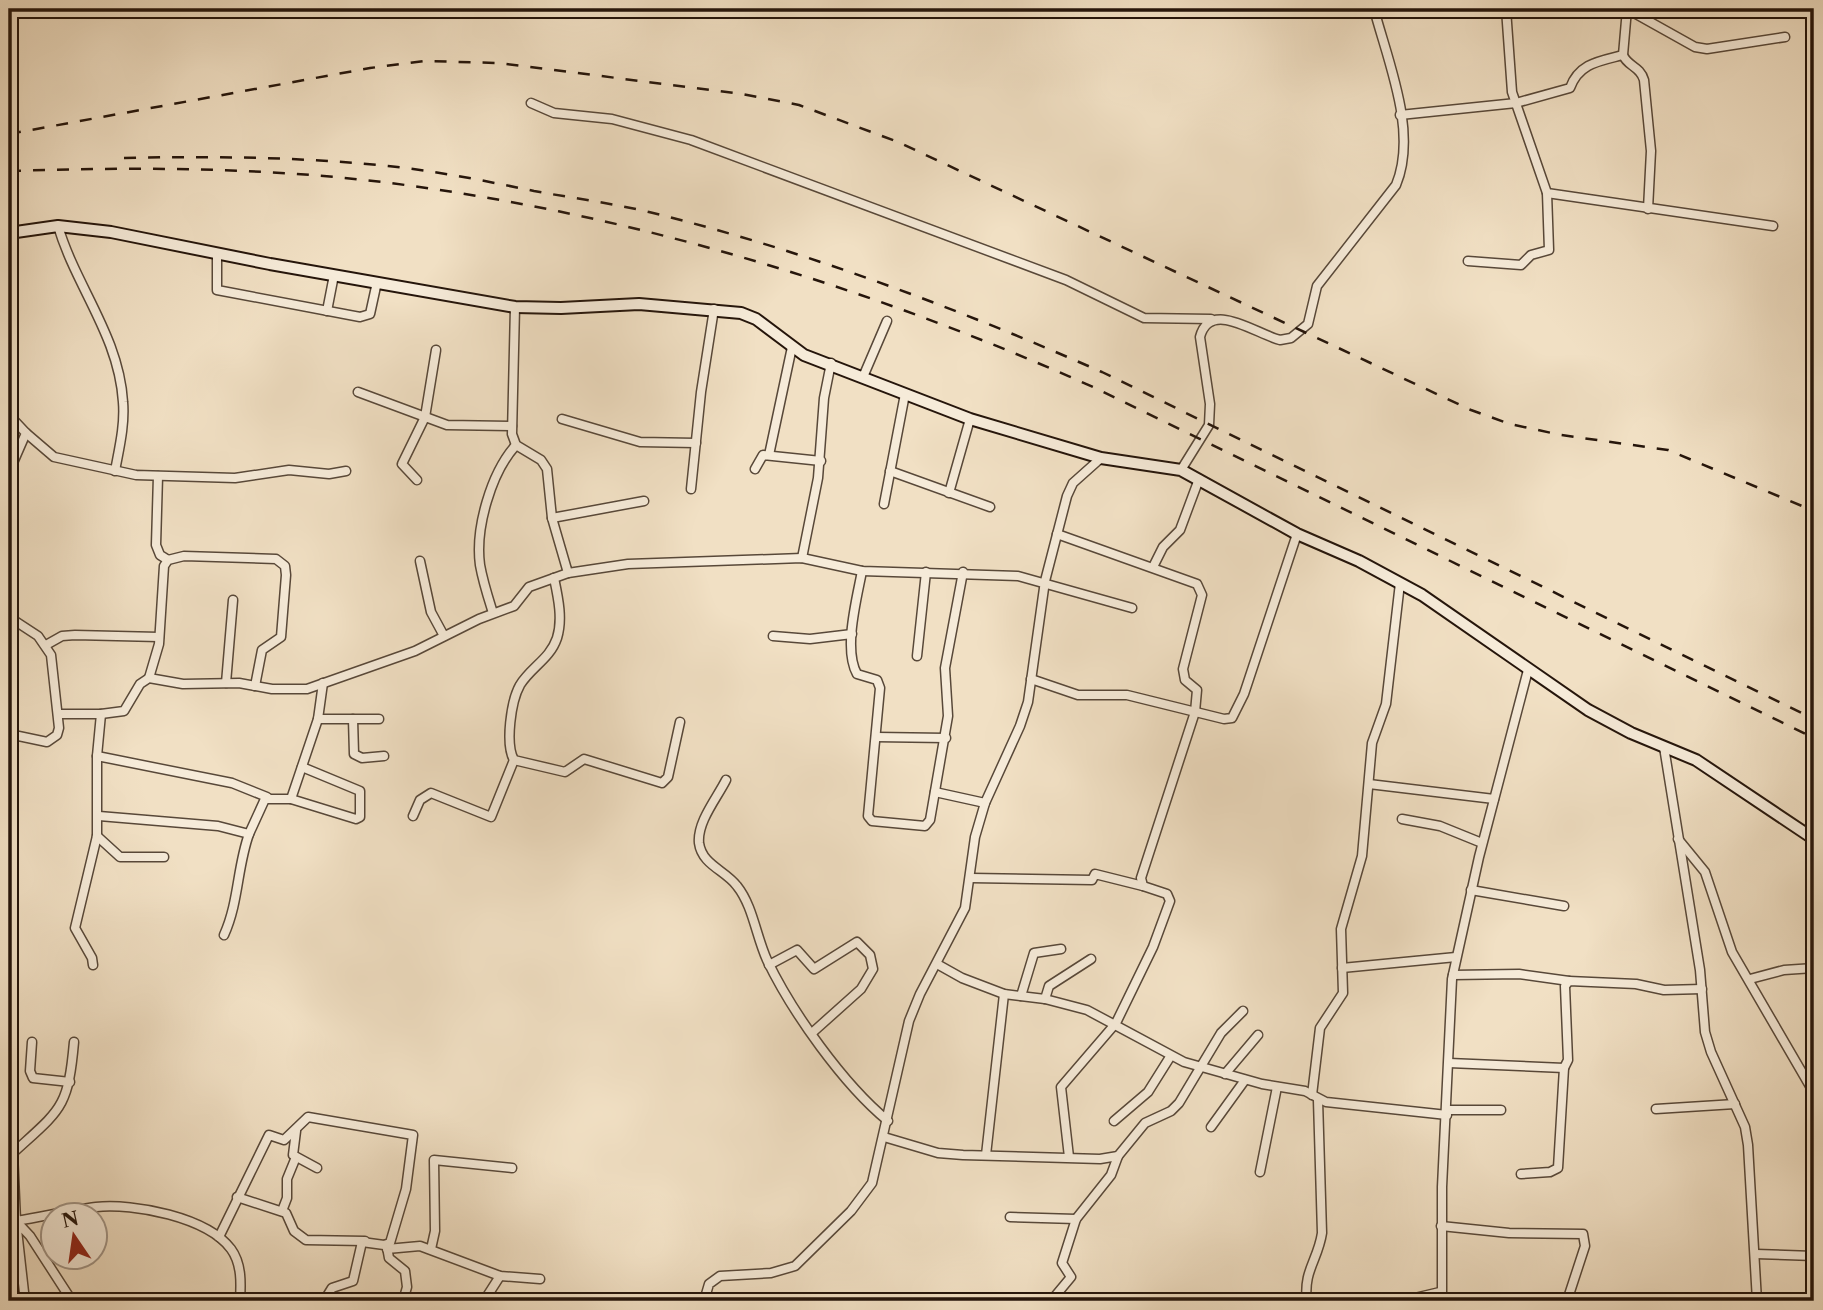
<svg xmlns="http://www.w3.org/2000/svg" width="1823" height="1310" font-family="'Libre Caslon Text',serif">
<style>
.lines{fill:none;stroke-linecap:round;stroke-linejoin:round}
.minor-casing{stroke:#584839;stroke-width:11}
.secondary-casing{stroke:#25150b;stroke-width:14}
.minor{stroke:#f6ebd9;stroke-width:8}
.secondary{stroke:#f6ebd9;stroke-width:10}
.rail{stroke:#25150b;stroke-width:2.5;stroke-dasharray:12 12;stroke-linecap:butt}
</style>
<rect width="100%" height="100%" fill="#f1e0c4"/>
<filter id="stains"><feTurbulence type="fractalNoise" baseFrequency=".00286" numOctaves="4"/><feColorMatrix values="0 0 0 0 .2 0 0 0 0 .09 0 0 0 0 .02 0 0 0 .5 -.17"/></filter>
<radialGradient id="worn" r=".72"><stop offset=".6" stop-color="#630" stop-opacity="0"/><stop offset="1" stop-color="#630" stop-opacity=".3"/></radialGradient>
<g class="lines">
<g class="minor-casing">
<g id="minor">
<polyline points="1506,9 1512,92 1547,193 1773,226"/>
<path d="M1627,9L1623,55C1627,66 1640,66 1644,80L1651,151L1648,209"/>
<polyline points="1627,9 1695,47 1707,49 1785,37"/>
<polyline points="531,103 554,113 612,119 691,140 1066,280 1144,318 1211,319"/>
<path d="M1400,115L1516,103L1570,88C1579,63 1600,61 1623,55"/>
<path d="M58,226C76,287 119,336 123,402C125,425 119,449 115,471"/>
<polyline points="217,253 217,290 360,317 370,314 377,282"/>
<polyline points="1468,261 1521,265 1531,255 1549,250 1547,193"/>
<polyline points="515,307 512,434 516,445 541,460 547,469 552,518 568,573 628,564 802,558 862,571 1018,576 1132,608"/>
<polyline points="327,311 334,275"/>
<polyline points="863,377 887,321"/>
<polyline points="358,392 447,425 512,426"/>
<polyline points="9,415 26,433 9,472"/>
<polyline points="562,419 640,442 696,443"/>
<polyline points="26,433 54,457 136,475 235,478 289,470 329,474 346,471"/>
<polyline points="769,455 792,347"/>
<polyline points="755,469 763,455 821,461"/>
<path d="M1181,470L1209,425L1210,404L1200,337C1210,299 1256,334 1280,340L1291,338L1308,324L1317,286L1396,185C1418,132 1388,62 1374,9"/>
<polyline points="890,471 990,507"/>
<polyline points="158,476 156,545 160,555 168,560"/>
<polyline points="417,480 402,464 425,417 436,350"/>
<polyline points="691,489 701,392 714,309"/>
<polyline points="949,493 970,419"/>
<polyline points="884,504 905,394"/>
<polyline points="552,518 644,501"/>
<polyline points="1057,534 1197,584 1202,595 1183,669 1185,680 1197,690 1195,712 1141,878 1143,886 1167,894 1170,901 1153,947 1116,1023 1061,1087 1069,1157"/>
<polyline points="802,558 818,478 824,398 831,363"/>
<polyline points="420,561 431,612 444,636"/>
<polyline points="1153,567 1163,547 1180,530 1199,479"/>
<path d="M862,571C857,598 843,649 857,674L877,680L880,688L868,816L872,821L925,826L930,820L948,716L945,668L963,572"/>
<path d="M554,578C558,597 563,619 557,638C550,659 531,667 520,685C511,701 505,744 514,760L565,772L584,759L662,783L668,777L680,722"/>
<path d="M493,613C488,597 483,582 480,565C475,528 491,473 516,445"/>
<polyline points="9,617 38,636 51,655 59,728 57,735 47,742 9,734"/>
<polyline points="773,636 810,639 852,634"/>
<polyline points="46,645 62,636 75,635 159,637"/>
<polyline points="917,656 926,572"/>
<polyline points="149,678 159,644 164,566 168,560 184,556 276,559 285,566 286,575 281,637 262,650 255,686"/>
<polyline points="1031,679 1078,695 1127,695 1224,719 1232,718 1244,694 1297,534"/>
<polyline points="226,683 233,600"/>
<polyline points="58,714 101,714 124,711 140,684 149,678 183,684 239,683 272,689 307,689 415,651 479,619 514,606 529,587 568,573"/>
<polyline points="318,719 379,719"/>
<polyline points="353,719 354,754 362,758 384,756"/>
<polyline points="876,737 946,738"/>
<polyline points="1664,747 1700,970 1705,1032 1711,1052 1745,1127 1748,1145 1757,1301"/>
<polyline points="97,756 232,783 267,797"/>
<path d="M726,780C717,798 697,822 699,843C702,865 725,870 737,886C753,906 756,936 767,960C792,1012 843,1084 888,1121"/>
<polyline points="1369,784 1494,799"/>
<polyline points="935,792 985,803"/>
<polyline points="291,799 356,819 360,817 360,791 302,767"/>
<polyline points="99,816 218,826 249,834 265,799 291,799 318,719 323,683"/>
<polyline points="413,816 420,800 431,793 491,817 514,760"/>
<polyline points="1402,819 1440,826 1482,843"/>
<polyline points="97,836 120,857 164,857"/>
<polyline points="1678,839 1705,872 1732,952 1814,1093"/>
<polyline points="971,878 1092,880 1095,874 1143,886"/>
<polyline points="1471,890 1564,906"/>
<path d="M224,935C239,902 237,867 249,834"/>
<polyline points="937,964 962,978 1004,994 1045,999 1087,1010 1184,1062 1262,1084 1305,1091 1326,1102 1447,1115"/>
<polyline points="93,965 92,958 75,928 97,836 97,756 101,714"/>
<polyline points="769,965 797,950 814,969 857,942 870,955 873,969 861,989 813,1032"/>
<polyline points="1342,968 1456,957"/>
<polyline points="1453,975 1519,974 1569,981"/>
<polyline points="1750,979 1784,970 1814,968"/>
<polyline points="1021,996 1034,953 1061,949"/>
<polyline points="1045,999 1049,986 1091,959"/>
<polyline points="32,1042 30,1071 33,1078 70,1082"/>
<polyline points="1449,1063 1564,1068 1568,1060 1565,986 1569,981 1636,984 1664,990 1702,989"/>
<polyline points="1225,1074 1258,1035"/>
<polyline points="1312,1095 1320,1028 1343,993 1341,929 1362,856 1372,743 1386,704 1400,583"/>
<polyline points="1656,1109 1735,1104"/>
<polyline points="1448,1110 1501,1110"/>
<polyline points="1114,1121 1148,1092 1170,1057"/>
<polyline points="1211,1127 1245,1080"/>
<polyline points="296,1131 293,1155 317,1168"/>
<polyline points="884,1137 938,1153 963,1155 1100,1159 1118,1156 1145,1123 1171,1111 1179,1103 1221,1033 1243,1011"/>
<path d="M13,1153C61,1109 68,1109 74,1042"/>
<path d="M9,1155L13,1153L16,1221C43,1217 69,1210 96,1207C134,1203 207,1217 231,1249C242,1264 241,1284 240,1301"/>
<polyline points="986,1155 1004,994"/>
<polyline points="1260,1172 1277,1087"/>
<polyline points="1521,1174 1550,1172 1558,1168 1564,1068"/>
<polyline points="237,1197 286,1213 294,1231 306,1240 365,1241"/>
<polyline points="282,1211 287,1198 287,1179 296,1157"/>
<polyline points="1010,1217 1076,1219"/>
<polyline points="1441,1226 1509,1233 1583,1234 1585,1246 1567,1301"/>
<polyline points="219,1237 269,1135 284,1140 308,1117 413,1135 406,1189 390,1243 384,1245 362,1242 353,1281 332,1288 324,1301"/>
<polyline points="387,1247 389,1258 405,1271 407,1287 403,1301"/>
<polyline points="387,1249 420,1246 500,1276 540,1279"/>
<polyline points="431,1249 435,1231 434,1160 512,1168"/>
<polyline points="1756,1254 1814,1256"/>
<polyline points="1056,1295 1071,1277 1062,1263 1076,1219 1111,1175 1118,1156"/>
<polyline points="25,1301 16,1221 30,1236 72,1301"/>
<polyline points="484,1301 500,1276"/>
<polyline points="704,1301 709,1284 720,1276 771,1273 795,1266 851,1211 872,1183 909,1021 920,994 965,908 975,837 985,803 1020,726 1028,702 1045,581 1067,496 1073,483 1101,458"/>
<path d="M1307,1301C1303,1271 1318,1260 1322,1233L1318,1100"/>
<polyline points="1402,1301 1440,1292"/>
<polyline points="1442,1301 1442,1187 1452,979 1479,857 1528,670"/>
</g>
</g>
<g class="secondary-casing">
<polyline id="secondary" points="9,233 58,226 111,232 270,264 515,307 561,308 639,304 741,313 756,319 804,355 970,419 1101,458 1181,470 1297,534 1359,561 1422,595 1588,710 1631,733 1696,760 1814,839"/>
</g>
<use href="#minor" class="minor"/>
<use href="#secondary" class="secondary"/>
<g class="rail">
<polyline points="9,134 370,68 425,61 499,63 742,94 799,105 898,142 1471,410 1510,424 1561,435 1668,450 1814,511"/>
<path d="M124,158C213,156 300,157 388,166C437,171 486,181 534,191C572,198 611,203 649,212C804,250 956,308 1102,372L1814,719"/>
<path d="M9,171C136,167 263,167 390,183C633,214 869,287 1093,387L1814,738"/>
</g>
</g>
<rect width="1823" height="1310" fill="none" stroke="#f1e0c4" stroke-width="35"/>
<rect x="10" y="10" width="1802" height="1289" fill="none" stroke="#25150b" stroke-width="3.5"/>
<rect x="18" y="18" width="1788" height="1275" fill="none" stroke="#25150b" stroke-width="2"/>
<g transform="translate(74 1236) rotate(347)"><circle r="33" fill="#f6ebd9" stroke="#a29587" stroke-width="2"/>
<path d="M0-5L12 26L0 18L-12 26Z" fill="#8f2418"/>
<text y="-10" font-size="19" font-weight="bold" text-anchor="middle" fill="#25150b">N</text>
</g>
<rect width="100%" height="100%" filter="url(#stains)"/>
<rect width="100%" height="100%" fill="url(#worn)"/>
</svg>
